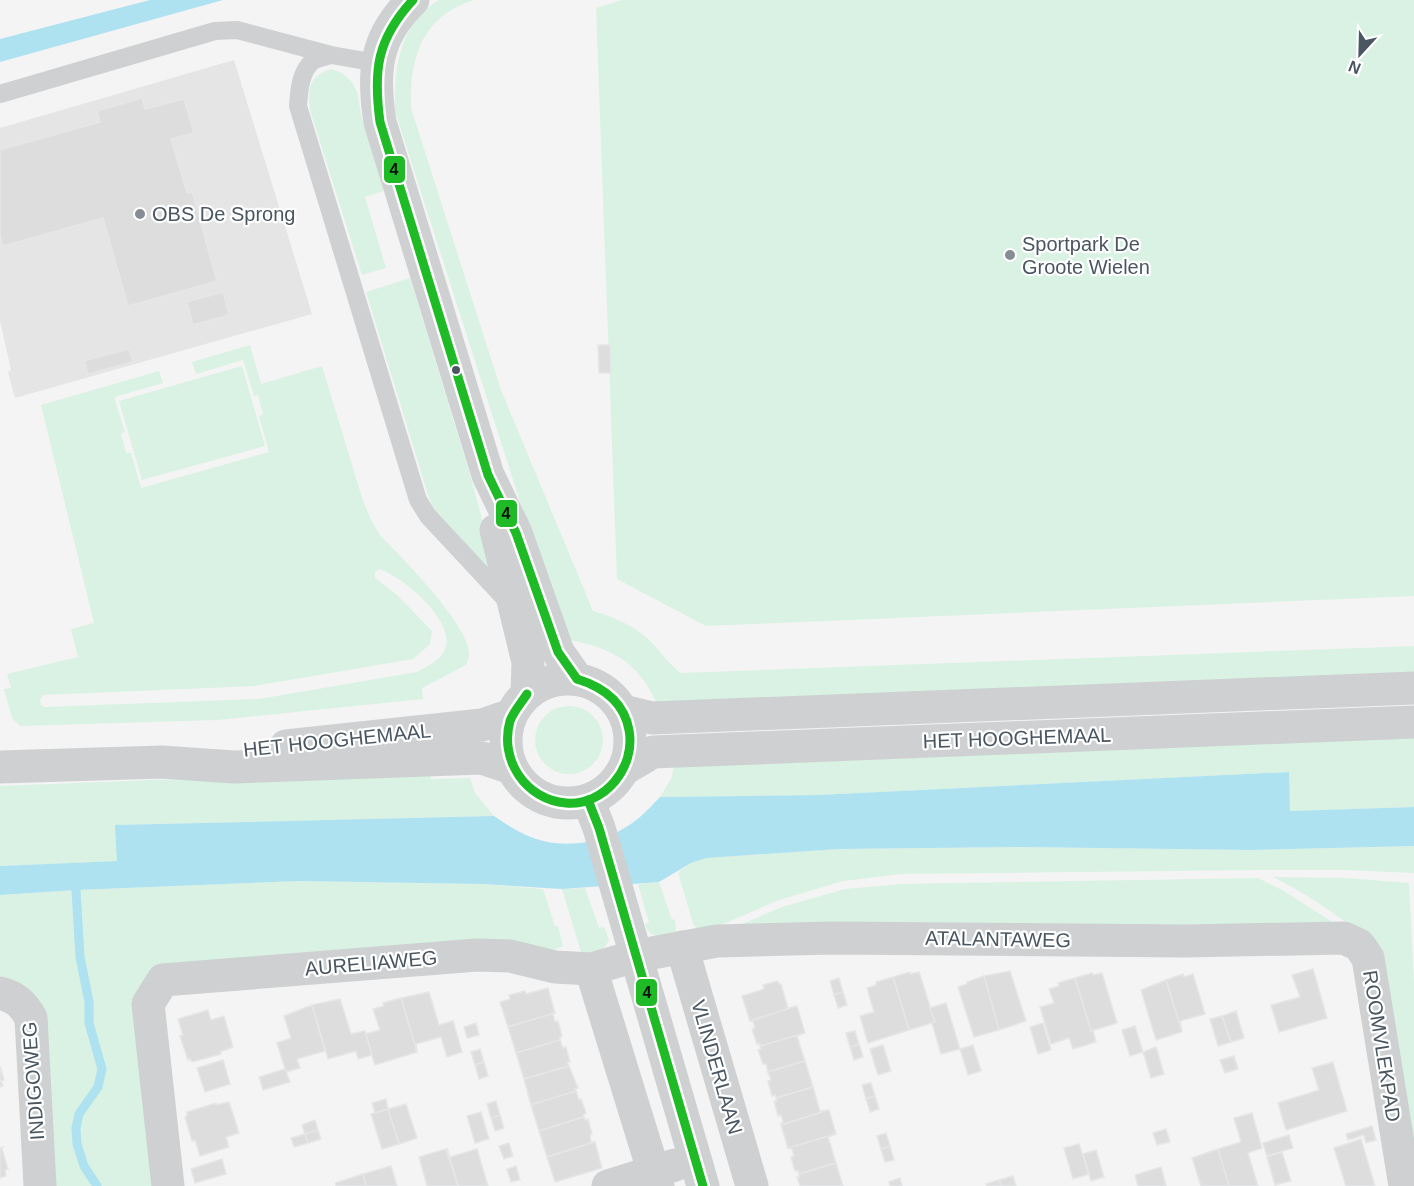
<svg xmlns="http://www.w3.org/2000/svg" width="1414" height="1186" font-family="Arial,sans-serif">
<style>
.education{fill:#e6e5e6}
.green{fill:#d9f2e3;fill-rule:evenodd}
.water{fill:#aee2f0}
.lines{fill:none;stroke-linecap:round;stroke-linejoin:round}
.stream{stroke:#aee2f0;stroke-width:9}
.building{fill:#ddddde;stroke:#e5e6e7;stroke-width:1.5}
.service{stroke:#ced0d2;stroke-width:18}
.minor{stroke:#ced0d2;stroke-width:33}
.tertiary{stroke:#ced0d2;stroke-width:33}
.bus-1-casing{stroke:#fff;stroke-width:14}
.bus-1{stroke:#1ebb27;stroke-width:9}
.poi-dot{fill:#868d94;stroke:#fff;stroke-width:2}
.bus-dot{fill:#4a5661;stroke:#fff;stroke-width:2}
.labels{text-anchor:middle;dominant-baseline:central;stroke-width:4.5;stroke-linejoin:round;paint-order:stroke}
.poi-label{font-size:20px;fill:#4a5661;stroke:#fff;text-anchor:start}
.street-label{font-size:20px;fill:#4a5661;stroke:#fff}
.line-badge{stroke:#fff;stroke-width:2}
.pale-badge-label{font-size:16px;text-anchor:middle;font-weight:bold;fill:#111}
</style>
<rect width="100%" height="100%" fill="#f4f4f4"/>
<polygon class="education" points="234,60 312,314 15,398 8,372 11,370 0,321 0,128"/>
<g class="green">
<path d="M439,0H474C421,17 410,57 411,108L501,390L593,611C613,617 632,624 648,639C660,650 668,663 680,673L1414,646V677L657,704C638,660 609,647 564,639L395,111C394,69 399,23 439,0Z"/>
<polygon points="622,0 1414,0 1414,596 706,626 617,579 596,8"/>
<path d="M331,69L342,73L352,82L357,92L361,114L384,191L365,197L386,268L362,275L310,110C307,89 309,76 331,69Z"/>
<polygon points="410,278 471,478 497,575 495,575 436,511 430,501 366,292"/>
<path d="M250,345L261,384L322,366L363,501L372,522L380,535C400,556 472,627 469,656C468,659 467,662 466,665L422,688L423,699L218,720L20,726L12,718L4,689L11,688L7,674L78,657L71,629L94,623L41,405L159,371L163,383L114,397L125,432L121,434L126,453H131L141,488L269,452L259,416L263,414L258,395L254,396L243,360L196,374L192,362ZM379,569C403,576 462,626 443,653C437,662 426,667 417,672L259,699L44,707L41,705L40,700L43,695L254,686L413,659L430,644L432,631L397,595L375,578V572Z"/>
<polygon points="242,366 265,446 142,480 119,401"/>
<circle cx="569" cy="740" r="34"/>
<polygon points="1414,732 1414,807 1290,811 1288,772 818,795 660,797 672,777 674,761"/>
<polygon points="430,769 431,779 470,778 475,793 494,816 116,825 118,861 0,866 0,786"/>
<polygon points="1414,846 1414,873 1347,870 1258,870 901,874 843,881 779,900 707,931 699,931 693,924 678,872 691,863 707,858 839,849 1021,847 1252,850"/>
<path d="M1273,877L1346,878L1409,883L1414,985V1174L1372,941C1341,918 1308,894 1273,877Z"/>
<polygon points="1258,878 1282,890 1334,923 728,930 782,907 845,889 902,884"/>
<polygon points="298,881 482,884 543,889 555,926 558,926 563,946 543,954 166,973 158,1186 51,1186 43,1009 0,982 0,895 76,890"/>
<path d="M659,882L672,920L675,919L676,932C663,936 650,941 645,924L649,923L638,884Z"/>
<polygon points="585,888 599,928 604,927 609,940 601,953 582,955 562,889"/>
</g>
<g class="water">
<polygon points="150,0 223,0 0,62 0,39"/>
<path d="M1289,772L1290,811L1414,807V846L1252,850L1021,847L839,849L707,858L691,863L659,882L562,889L482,884L298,881L76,890L0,895V866L117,861L115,825L494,816C504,823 515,830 526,835C562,852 610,843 640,817C647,811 653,804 660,797L818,795Z"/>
</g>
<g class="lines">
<polyline class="stream" points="76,890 80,957 89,1002 89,1023 102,1069 98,1087 79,1114 76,1128 77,1144 84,1166 97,1186"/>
</g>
<g class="building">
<polygon points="142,98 145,109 184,99 194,133 171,139 187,193 192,192 217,281 128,306 103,218 3,246 0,235 0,150 100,122 97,111"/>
<polygon points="223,292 229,315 193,325 187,302"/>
<polygon points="598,345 610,345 611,373 599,373"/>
<polygon points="129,349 133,362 88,374 84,361"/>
<polygon points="1313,969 1327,1018 1279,1032 1271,1005 1300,997 1292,975"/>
<polygon points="1010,971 1026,1021 999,1030 984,976"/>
<polygon points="910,972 910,974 919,972 935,1022 909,1030 893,977"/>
<polygon points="1092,973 1093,975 1102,973 1117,1023 1091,1031 1075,978"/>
<polygon points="1183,974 1184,977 1193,974 1205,1014 1180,1021 1182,1032 1166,980"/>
<polygon points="984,976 999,1030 974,1037 958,987 967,984 967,982"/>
<polygon points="893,977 909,1030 868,1043 860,1016 874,1012 867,988 876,985 876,982"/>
<polygon points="839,978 843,992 834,995 830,981"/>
<polygon points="1075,978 1091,1031 1093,1030 1096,1042 1073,1049 1069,1038 1051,1044 1040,1007 1054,1003 1049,989 1059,986 1058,983"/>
<polygon points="1166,980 1182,1032 1156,1040 1141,990"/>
<polygon points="778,981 779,984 781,984 788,1008 797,1006 750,1021 742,996 764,989 763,985"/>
<polygon points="548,988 555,1013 508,1027 500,1002 510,999 509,995 525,991 526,994"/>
<polygon points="429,992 439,1025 453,1021 462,1052 447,1057 441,1037 416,1044 417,1052 401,998"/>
<polygon points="843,992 847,1005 838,1008 834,995"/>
<polygon points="401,998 417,1052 375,1065 365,1034 380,1030 373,1009 384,1006 383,1003"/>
<polygon points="340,999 351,1034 365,1031 372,1055 358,1059 356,1051 328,1059 312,1005"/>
<polygon points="946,1003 960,1049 941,1054 932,1023 935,1022 930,1008"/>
<polygon points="312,1005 325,1051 297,1059 300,1068 286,1072 277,1043 291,1038 284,1016"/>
<polygon points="797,1006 805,1033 760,1046 759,1043 757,1044 752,1029 755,1028 753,1022 750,1021"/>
<polygon points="208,1010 211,1020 224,1016 233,1047 220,1052 221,1054 192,1062 190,1059 188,1060 180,1036 183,1035 178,1019"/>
<polygon points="1236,1011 1244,1038 1231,1042 1222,1016"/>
<polygon points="555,1013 553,1015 555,1022 558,1021 562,1036 560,1037 560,1040 516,1053 508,1027"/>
<polygon points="1222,1016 1231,1042 1218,1046 1210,1019"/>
<polygon points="476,1023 479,1035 467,1038 464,1027"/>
<polygon points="1043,1023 1051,1050 1038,1054 1030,1027"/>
<polygon points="1135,1026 1143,1052 1130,1056 1122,1030"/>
<polygon points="855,1031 859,1044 850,1047 846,1033"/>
<polygon points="805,1033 797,1036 805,1061 768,1072 766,1064 763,1064 758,1050 761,1049 760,1046"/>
<polygon points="560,1040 563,1048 566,1047 570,1062 567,1062 569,1066 524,1079 516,1053"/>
<polygon points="859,1044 863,1057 854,1060 850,1047"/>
<polygon points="883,1045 891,1071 878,1075 870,1049"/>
<polygon points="973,1045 981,1071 968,1075 960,1049"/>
<polygon points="1156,1047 1164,1074 1151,1078 1143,1052"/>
<polygon points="480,1049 484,1062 475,1065 471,1052"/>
<polygon points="1234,1056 1238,1069 1225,1073 1220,1060"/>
<polygon points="223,1060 230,1084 205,1092 197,1068"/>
<polygon points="805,1061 813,1087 776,1098 775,1095 772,1096 768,1081 771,1080 768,1072"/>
<polygon points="484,1062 488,1076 479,1079 475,1065"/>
<polygon points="1333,1062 1347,1111 1286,1130 1278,1103 1319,1090 1312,1068"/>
<polygon points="0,1066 4,1080 1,1081 3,1086 0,1087"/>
<polygon points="569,1066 578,1088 575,1089 576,1091 531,1105 524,1079"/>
<polygon points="285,1069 290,1082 263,1090 259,1077"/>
<polygon points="871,1083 875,1096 866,1099 862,1085"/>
<polygon points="813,1087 820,1111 829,1110 781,1125 781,1123 783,1122 781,1115 778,1116 774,1101 777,1101 776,1098"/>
<polygon points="576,1091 579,1100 581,1099 586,1113 583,1115 584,1117 539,1131 531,1105"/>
<polygon points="875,1096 879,1109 870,1112 866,1099"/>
<polygon points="386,1099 388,1109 375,1113 372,1103"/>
<polygon points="496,1101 500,1115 491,1118 487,1104"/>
<polygon points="229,1102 239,1133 226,1137 229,1147 200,1156 195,1140 192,1141 185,1117 187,1116 187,1112 216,1103 216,1105"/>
<polygon points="406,1104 417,1138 399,1144 388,1109"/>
<polygon points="388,1109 399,1144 382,1149 371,1114"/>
<polygon points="829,1110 836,1134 788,1148 781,1125"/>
<polygon points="481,1112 489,1139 475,1143 467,1116"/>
<polygon points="1252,1113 1262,1148 1248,1153 1258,1186 1229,1186 1218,1149 1241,1142 1234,1118"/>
<polygon points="500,1115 504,1128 495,1131 491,1118"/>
<polygon points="584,1117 585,1120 588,1119 592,1134 590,1135 591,1142 595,1142 547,1157 539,1131"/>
<polygon points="315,1120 318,1130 305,1134 302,1125"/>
<polygon points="1372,1126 1376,1140 1366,1143 1364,1135 1348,1140 1346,1134"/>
<polygon points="1166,1129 1170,1142 1157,1145 1153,1133"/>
<polygon points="318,1130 321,1139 308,1143 305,1134"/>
<polygon points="886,1133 890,1146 881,1149 877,1136"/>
<polygon points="305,1134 308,1143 294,1147 291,1138"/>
<polygon points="836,1134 828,1137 836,1163 799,1174 798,1170 795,1171 791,1157 794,1156 792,1149 788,1148"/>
<polygon points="1289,1135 1293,1148 1267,1156 1263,1143"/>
<polygon points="1361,1139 1375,1186 1346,1186 1334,1148"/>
<polygon points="595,1142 602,1168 555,1182 547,1157"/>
<polygon points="509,1143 513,1156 504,1159 499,1146"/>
<polygon points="1079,1144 1089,1174 1073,1179 1064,1148"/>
<polygon points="890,1146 894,1160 885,1162 881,1149"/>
<polygon points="3,1147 2,1149 8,1169 5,1170 6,1176 0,1178 0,1148"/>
<polygon points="447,1148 450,1157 477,1149 488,1186 458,1186"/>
<polygon points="446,1149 458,1186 427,1186 419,1157"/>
<polygon points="1218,1149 1229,1186 1201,1186 1192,1158"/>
<polygon points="1096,1150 1104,1177 1091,1181 1083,1154"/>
<polygon points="1282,1152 1291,1181 1275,1185 1267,1157"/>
<polygon points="222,1159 226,1174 195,1183 191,1169"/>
<polygon points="836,1163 843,1186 800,1186 797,1177 800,1177 799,1174"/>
<polygon points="391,1166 397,1186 366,1186 363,1174"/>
<polygon points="516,1166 520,1180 511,1182 507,1169"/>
<polygon points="1161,1167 1166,1186 1138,1186 1135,1175"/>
<polygon points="363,1174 366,1186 336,1186 335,1183"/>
<polygon points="1013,1176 1016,1186 1001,1186 999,1180"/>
<polygon points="900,1178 902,1186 890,1186 889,1182"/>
<polygon points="999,1180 1001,1186 987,1186 986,1184"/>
</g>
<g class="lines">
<g class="service">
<path d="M331,55C326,57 317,58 313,61C300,71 299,92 298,106L418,500L428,516L510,604"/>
<polyline points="0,94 215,31 237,30 331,55 377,63"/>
</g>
<g class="minor">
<polyline points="286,746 482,725 511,715"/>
<polyline points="0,767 162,762 234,767 482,758 512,768"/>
<polyline points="588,800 599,828 703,1186"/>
<polyline points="682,947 752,1186"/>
<polyline points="591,969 658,1186"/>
<path d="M0,993C16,997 23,1004 31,1018L40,1186"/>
<polyline points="168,1186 148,1004 163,980 477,955 510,956 555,967 591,969 636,956 717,941 832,938 1185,941 1344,938 1359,945 1368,958 1405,1186"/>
<polyline points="608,1186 675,1165"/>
</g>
<g class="tertiary">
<path d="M413,0C375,37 372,71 380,122L488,475L516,533L558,652L577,679"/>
<polyline points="496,530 528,662 527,694"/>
<circle cx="568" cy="741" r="62"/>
<polyline points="623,711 652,718 1414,688"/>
<polyline points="624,769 653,752 1414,722"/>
</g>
<g class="bus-1-casing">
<g id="bus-1">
<path d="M413,0C377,39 373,70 380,122L488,475L516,533L558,652L577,679"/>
<path d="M527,694C522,702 513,712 510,721C499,760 526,800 566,803C605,806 636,767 629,730C624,702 603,687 577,679"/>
<polyline points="588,800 599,828 703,1186"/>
</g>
</g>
<use href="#bus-1" class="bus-1"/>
</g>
<g class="poi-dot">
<circle cx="140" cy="214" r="6"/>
<circle cx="1010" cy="255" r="6"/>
</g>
<circle class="bus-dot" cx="456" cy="370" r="5"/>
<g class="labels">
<g class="poi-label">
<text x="152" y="214">OBS De Sprong</text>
<text x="1022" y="244">Sportpark De<tspan x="1022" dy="23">Groote Wielen</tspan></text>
</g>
<g class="street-label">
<text transform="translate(1017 738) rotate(-2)">HET HOOGHEMAAL</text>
<text transform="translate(337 740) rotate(-6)">HET HOOGHEMAAL</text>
<text transform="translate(998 939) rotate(1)">ATALANTAWEG</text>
<text transform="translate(371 963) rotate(-5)">AURELIAWEG</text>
<text transform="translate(1382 1046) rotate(81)">ROOMVLEKPAD</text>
<text transform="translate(717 1067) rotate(74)">VLINDERLAAN</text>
<text transform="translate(33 1081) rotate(-94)">INDIGOWEG</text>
</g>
</g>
<g class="line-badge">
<rect x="383" y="155" width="23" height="29" rx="6" fill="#1ebb27"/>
<rect x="495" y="499" width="23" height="29" rx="6" fill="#1ebb27"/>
<rect x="635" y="978" width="23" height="29" rx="6" fill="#1ebb27"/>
</g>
<g class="pale-badge-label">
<text x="394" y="175">4</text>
<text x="506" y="519">4</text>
<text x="647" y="998">4</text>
</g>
<g transform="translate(1360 54) rotate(202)" stroke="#ffffff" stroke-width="4.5" paint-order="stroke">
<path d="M0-4.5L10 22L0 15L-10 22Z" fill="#4a5661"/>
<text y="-9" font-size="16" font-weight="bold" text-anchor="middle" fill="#4a5661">N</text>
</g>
</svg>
